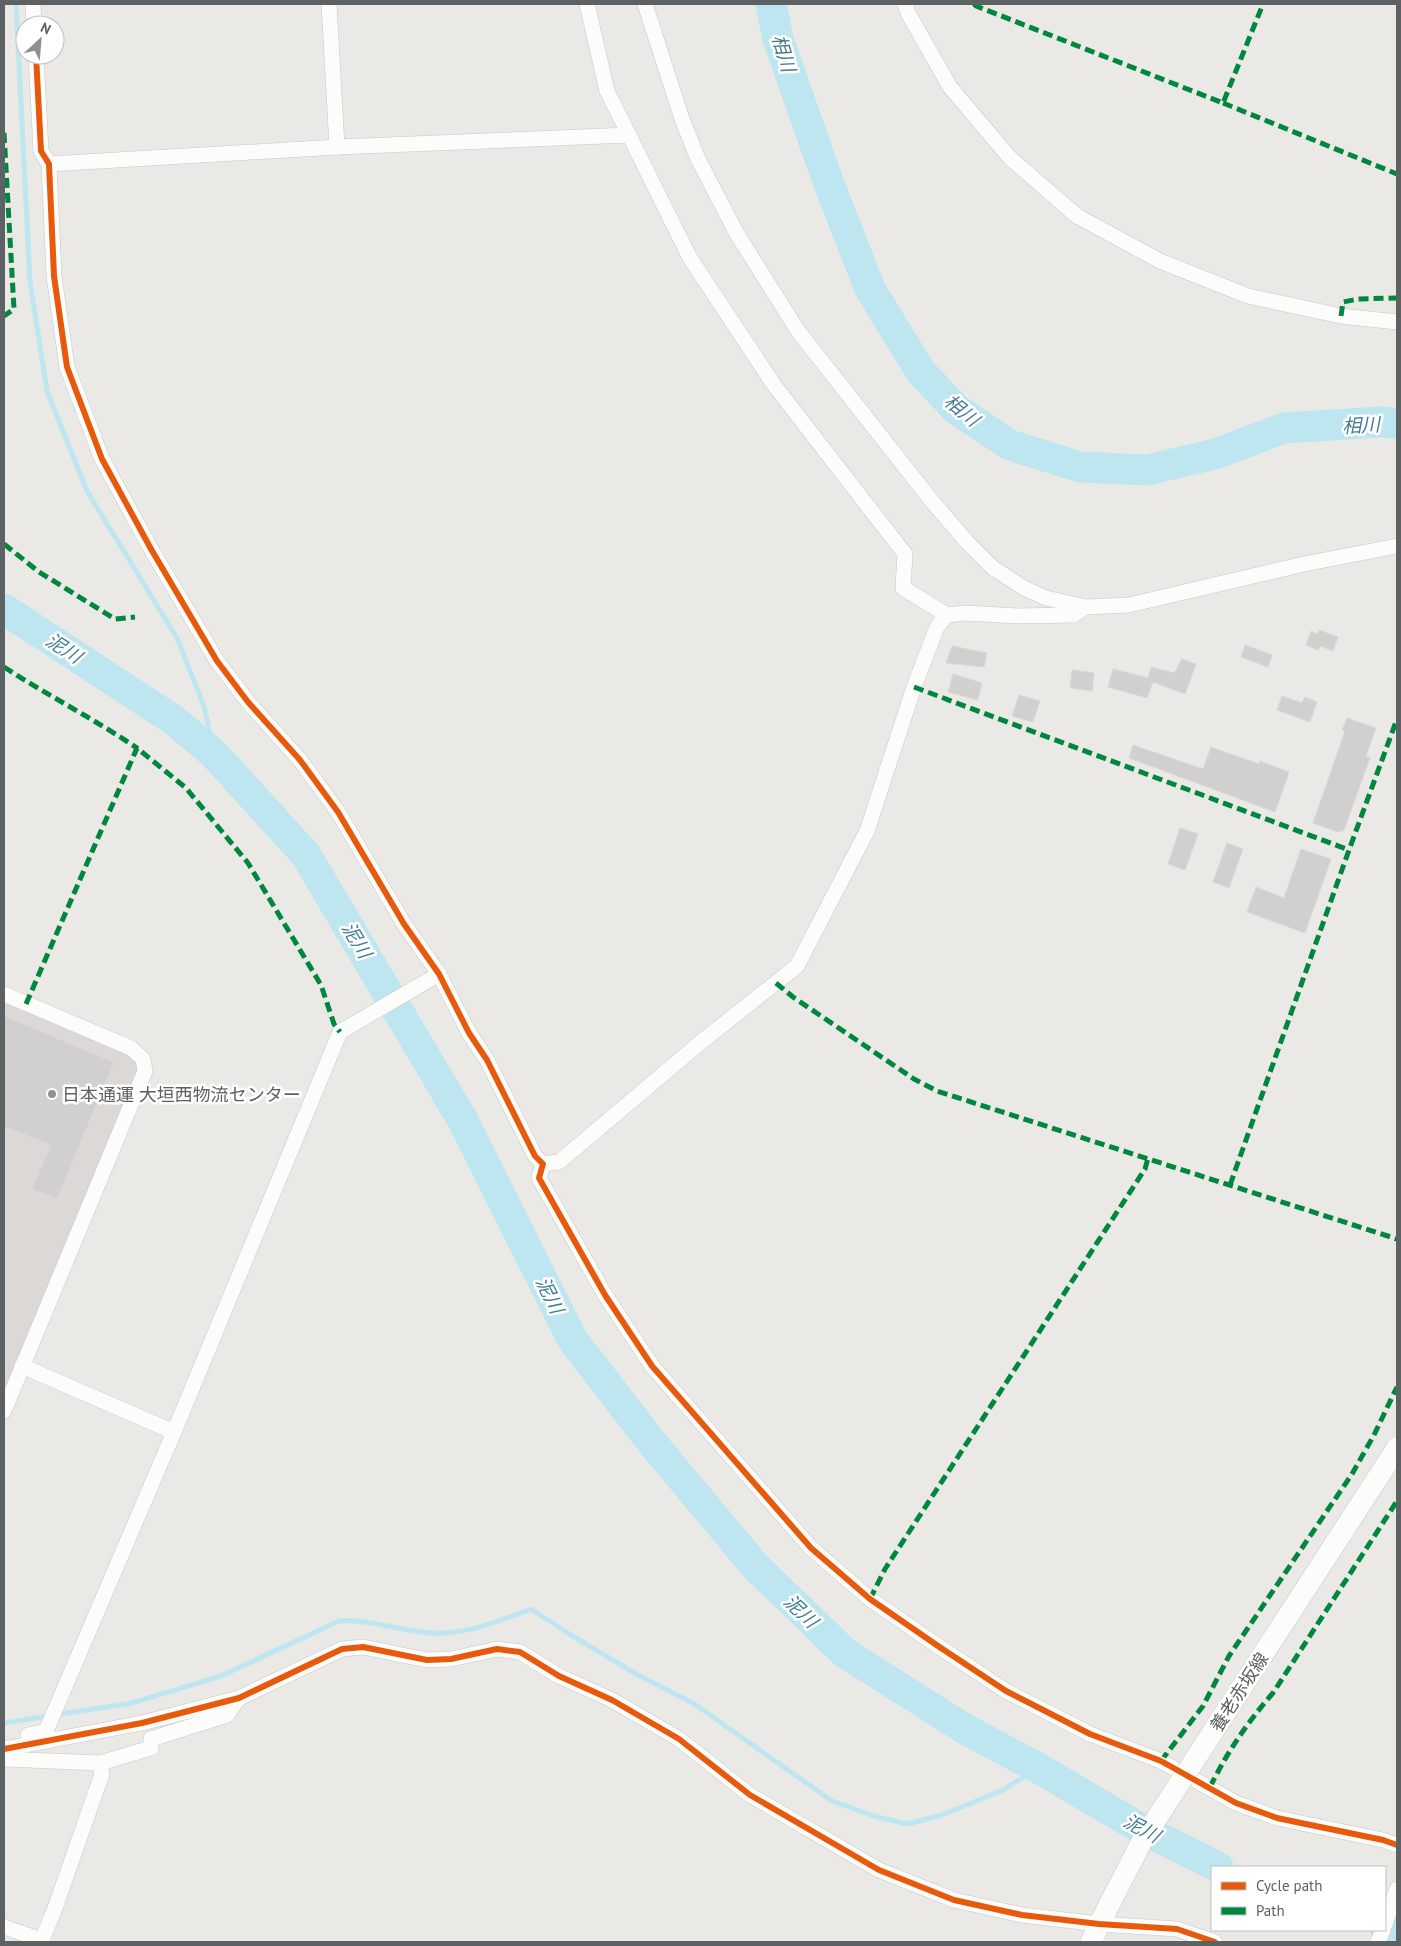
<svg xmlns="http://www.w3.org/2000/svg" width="1401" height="1946" font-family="'PT Sans','Noto Sans JP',sans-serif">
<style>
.industrial{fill:#dbd8d6}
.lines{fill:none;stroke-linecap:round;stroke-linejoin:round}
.stream{stroke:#bee6f1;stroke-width:5}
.river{stroke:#bee6f1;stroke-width:31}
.building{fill:#d1d0cf;stroke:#dad8d6}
.street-casing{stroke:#c7c7c6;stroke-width:16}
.secondary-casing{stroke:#c5c6c5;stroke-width:22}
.street{stroke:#fcfcfb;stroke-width:15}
.secondary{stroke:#fcfcfb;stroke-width:21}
.secondary-bridge-casing{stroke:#c5c6c5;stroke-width:22;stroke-linecap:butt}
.secondary-bridge{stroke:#fcfcfb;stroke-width:21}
.quiet{stroke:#00873e;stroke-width:5;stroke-dasharray:10 5;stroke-linecap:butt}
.cycleway-casing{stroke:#fff;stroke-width:9}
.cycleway{stroke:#e8590c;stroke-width:6}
.poi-dot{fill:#8e9191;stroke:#fff;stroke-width:2}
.labels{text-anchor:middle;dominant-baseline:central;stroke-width:5;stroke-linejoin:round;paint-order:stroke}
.poi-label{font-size:18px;fill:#5c6163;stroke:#fff;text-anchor:start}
.street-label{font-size:18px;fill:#5c6163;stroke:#fff}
.water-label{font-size:19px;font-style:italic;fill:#437c96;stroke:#fff}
</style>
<rect width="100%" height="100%" fill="#ebe9e6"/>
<polygon class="industrial" points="4,1002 135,1057 140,1068 4,1393"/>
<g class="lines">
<g class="stream">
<polyline points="16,4 30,282 47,391 87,491 177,638 204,706 214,754"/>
<path d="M4,1723L132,1703L221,1676L339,1621C371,1619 400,1631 431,1633C465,1635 500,1621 531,1609L571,1635L638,1675L693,1703L832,1801L874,1816L907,1824L942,1815L1003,1790L1038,1768"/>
</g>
<g class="river">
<polyline points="771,4 778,39 829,184 870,289 921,372 956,409 1010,445 1080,467 1147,470 1215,454 1284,428 1380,422 1397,423"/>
<polyline points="4,609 175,721 214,754 306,855 462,1119 572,1339 653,1444 756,1567 845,1653 965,1729 1038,1768 1140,1828 1218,1867"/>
<polyline points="1385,1928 1397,1932"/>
</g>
</g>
<g class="building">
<polygon points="1319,630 1338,637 1333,651 1320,646 1318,650 1306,645 1311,631 1318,634"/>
<polygon points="1245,645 1272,655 1268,667 1241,657"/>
<polygon points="952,646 987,653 984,667 946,663"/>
<polygon points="1182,659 1196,664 1185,694 1153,682 1147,698 1108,687 1113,669 1148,678 1151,667 1174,673"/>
<polygon points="1072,670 1094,673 1092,691 1070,688"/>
<polygon points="953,674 982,683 978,700 948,692"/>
<polygon points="1019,695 1040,701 1033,722 1012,716"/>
<polygon points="1282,696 1302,703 1305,697 1317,702 1310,722 1277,710"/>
<polygon points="1347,718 1376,728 1366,756 1370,758 1344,830 1338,832 1313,823 1345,731 1342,730"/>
<polygon points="1133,745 1203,769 1211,747 1259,764 1260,761 1289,772 1275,812 1129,758"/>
<polygon points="1180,828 1198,834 1185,870 1168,864"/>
<polygon points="1227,843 1243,849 1229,888 1213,882"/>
<polygon points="1301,849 1331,859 1305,933 1247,912 1256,887 1284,898"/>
<polygon points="4,1016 114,1062 57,1199 32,1189 51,1145 4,1126"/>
</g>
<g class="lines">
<g class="street-casing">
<g id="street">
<polyline points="33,4 34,25"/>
<polyline points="329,4 337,147"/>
<polyline points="645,4 682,119 698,159 737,234 798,331 931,500 967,542 993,568 1024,588 1046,598 1086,607 1129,605 1304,564 1397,546"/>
<polyline points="905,4 908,13 950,87 1010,158 1077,216 1160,261 1248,296 1341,316 1397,322"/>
<polyline points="36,55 41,151 49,164 54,276 67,367 102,459 151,549 217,661 248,702 300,760 338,812 404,924 439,974 469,1033 487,1060 535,1156 543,1164"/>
<polyline points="629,135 690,258 774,385 905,554 903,588 947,615 965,613 1017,616 1073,615 1086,607"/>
<polyline points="49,164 337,147 629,135 607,91 587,4"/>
<polyline points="4,994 131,1048 143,1059 145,1071 4,1411"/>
<polyline points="543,1164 539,1178 605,1295 652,1366 811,1548 870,1599 938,1646 1006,1691 1090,1734 1161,1761 1236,1803 1277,1818 1383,1840 1397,1845"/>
<polyline points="543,1164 559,1162 701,1042 797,966 867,831 914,687 937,627 947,615"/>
<polyline points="22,1366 174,1432"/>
<polyline points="28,1735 46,1731 174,1432 340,1032 439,974"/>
<polyline points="4,1749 142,1723 239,1698 342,1649 363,1647 427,1660 451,1659 497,1649 520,1652 559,1676 612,1700 679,1739 750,1795 879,1870 954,1900 1022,1915 1099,1924 1177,1929 1215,1942"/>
<polyline points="4,1759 100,1763 151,1748 151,1739 227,1715 239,1698"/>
<polyline points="1385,1924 1397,1889"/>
<polyline points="4,1927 42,1940"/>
<polyline points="41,1942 54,1911 102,1774 100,1763"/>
<polyline points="1378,1942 1383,1930"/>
</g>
</g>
<g class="secondary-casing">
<polyline id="secondary" points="1091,1942 1107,1909"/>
</g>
<use href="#street" class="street"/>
<use href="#secondary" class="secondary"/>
<g class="secondary-bridge-casing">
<polyline id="secondary-bridge" points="1107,1909 1142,1841 1397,1448"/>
</g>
<use href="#secondary-bridge" class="secondary-bridge"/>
<g class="quiet">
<polyline points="974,4 976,6 1223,103 1263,4"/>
<polyline points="1396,4 1397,4"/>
<polyline points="1223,103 1397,174"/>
<polyline points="4,133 14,309 4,316"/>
<polyline points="1341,316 1343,302 1358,299 1397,298"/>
<polyline points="4,544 39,572 115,619 135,617"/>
<path d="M4,667C47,695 94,719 137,748"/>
<polyline points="914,687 1349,850"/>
<polyline points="776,983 793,997 914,1079 937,1091 1397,1239"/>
<polyline points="26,1004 137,748 186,788 248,863 321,985 334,1024 340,1032"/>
<polyline points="1230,1185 1349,850 1397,719"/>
<polyline points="870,1599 885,1569 1145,1169 1148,1158"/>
<polyline points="1161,1761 1203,1706 1229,1656 1352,1474 1374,1435 1397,1387"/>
<path d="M1210,1787C1228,1751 1247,1723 1273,1693L1397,1501"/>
</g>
<g class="cycleway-casing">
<g id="cycleway">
<polyline points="36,55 41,151 49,164 54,276 67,367 102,459 151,549 217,661 248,702 300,760 338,812 404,924 439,974 469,1033 487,1060 535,1156 543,1164 539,1178 605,1295 652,1366 811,1548 870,1599 938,1646 1006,1691 1090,1734 1161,1761 1236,1803 1277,1818 1383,1840 1397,1845"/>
<polyline points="4,1749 142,1723 239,1698 342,1649 363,1647 427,1660 451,1659 497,1649 520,1652 559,1676 612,1700 679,1739 750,1795 879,1870 954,1900 1022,1915 1099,1924 1177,1929 1215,1942"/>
</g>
</g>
<use href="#cycleway" class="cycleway"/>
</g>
<circle class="poi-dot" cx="52" cy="1094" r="5"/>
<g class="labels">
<g class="poi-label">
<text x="62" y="1094">日本通運 大垣西物流センター</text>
</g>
<g class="street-label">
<text transform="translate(1239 1692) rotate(-57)">養老赤坂線</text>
</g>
<g class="water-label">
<text transform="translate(784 53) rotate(73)">相川</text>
<text transform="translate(962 410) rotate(39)">相川</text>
<text transform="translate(1361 425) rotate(-3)">相川</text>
<text transform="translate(64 648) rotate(33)">泥川</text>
<text transform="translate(357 940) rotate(59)">泥川</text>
<text transform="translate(550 1295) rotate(64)">泥川</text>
<text transform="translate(801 1611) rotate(44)">泥川</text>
<text transform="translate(1142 1828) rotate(28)">泥川</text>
</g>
</g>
<rect width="1401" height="1946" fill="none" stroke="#5c6163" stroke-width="10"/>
<rect x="1211" y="1866" width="175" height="65" fill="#ffffff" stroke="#bec0c1"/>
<rect x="1221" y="1882" width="25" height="8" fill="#e8590c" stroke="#bec0c1"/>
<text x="1256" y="1891" font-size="15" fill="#5c6163">Cycle path</text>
<rect x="1221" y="1907" width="25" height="8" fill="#00873e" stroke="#bec0c1"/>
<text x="1256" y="1916" font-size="15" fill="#5c6163">Path</text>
<g transform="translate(40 40) rotate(26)"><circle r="24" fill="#ffffff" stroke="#bec0c1"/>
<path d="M0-4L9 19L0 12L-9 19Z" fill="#8e9191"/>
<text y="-8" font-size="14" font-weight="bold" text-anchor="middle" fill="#5c6163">N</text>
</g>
</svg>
